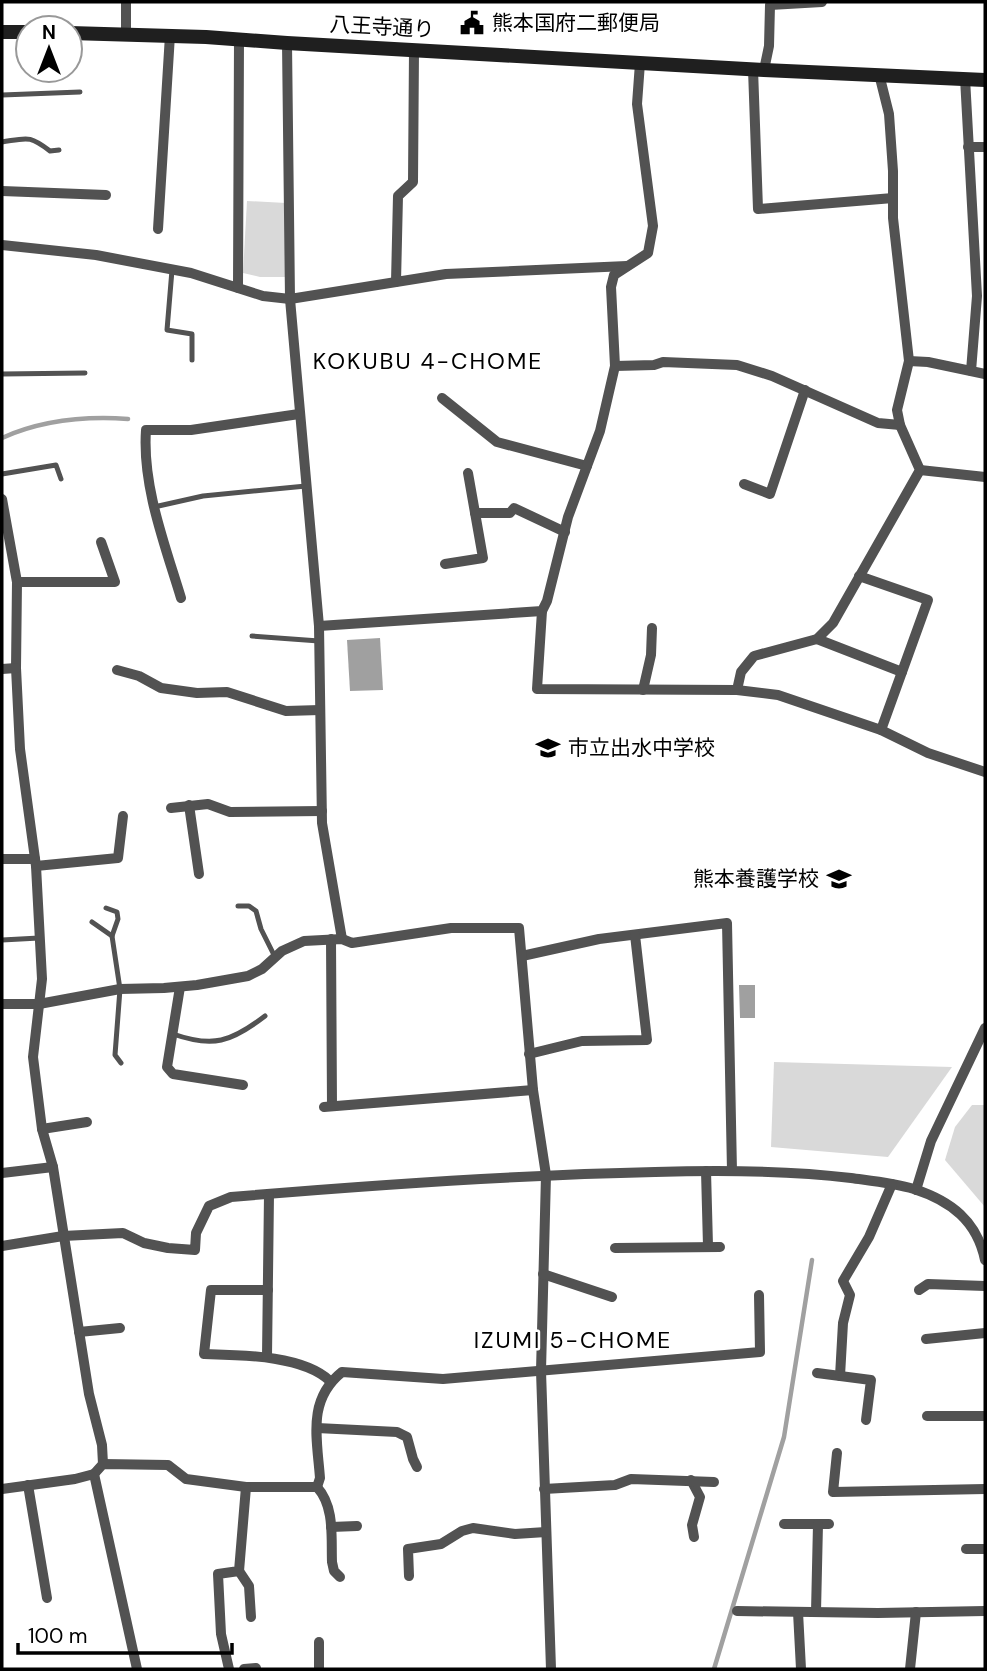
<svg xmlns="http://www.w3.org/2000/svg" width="987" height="1671" font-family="'DM Sans','Noto Sans JP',sans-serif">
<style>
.green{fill:#d9d9d9}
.water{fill:#a0a0a0}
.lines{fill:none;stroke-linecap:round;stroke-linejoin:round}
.stream{stroke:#a0a0a0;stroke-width:4.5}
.lane{stroke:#525252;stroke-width:5}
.street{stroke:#525252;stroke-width:10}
.secondary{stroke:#1f1f1f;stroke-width:14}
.labels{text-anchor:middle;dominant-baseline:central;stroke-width:5;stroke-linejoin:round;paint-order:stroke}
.poi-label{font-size:21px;fill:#000;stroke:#fff;text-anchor:start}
.street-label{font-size:21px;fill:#000;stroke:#fff}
.neighbourhood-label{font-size:23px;letter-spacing:2px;fill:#000;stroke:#fff}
</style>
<rect width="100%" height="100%" fill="#fff"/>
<g class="green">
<polygon points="247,201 286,203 287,277 260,277 243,273"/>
<polygon points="774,1062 952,1067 888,1157 771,1147"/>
<polygon points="972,1105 985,1105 985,1207 945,1160 955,1127"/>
</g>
<g class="water">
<polygon points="380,638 383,690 350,691 347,640"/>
<polygon points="739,985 755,985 755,1018 740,1018"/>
</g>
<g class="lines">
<g class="stream">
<path d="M2,438C42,420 85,416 128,419"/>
<polyline points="714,1669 784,1437 812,1260"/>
</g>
<g class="lane">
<polyline points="2,95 80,92"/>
<path d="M2,142C28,138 29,135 50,151L59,150"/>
<polyline points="172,270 167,330 192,334 192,360"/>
<polyline points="2,374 85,373"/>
<polyline points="2,474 56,465 61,479"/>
<polyline points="154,507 203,496 306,486"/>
<polyline points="252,636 319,641"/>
<polyline points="238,906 249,906 256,911 261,929 275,957"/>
<polyline points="106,908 117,912 118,919 112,936 120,989 115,1055 121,1063"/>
<polyline points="92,922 112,936"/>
<polyline points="2,940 39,938"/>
<path d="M173,1034C213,1048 231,1042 265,1016"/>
</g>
<g class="street">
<polyline points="126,2 126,33"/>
<polyline points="287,43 290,299 319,626 322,823 342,939"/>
<polyline points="753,69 758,209 893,198"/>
<polyline points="764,70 769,46 770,5 822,2"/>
<polyline points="879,74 889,114 893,171 893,218 909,361 897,410 900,425 920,470 833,623 817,639 754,656 741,672 737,690 778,695 881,730 928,753 985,772"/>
<polyline points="965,78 977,296 971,371"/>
<polyline points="968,147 985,147"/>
<polyline points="2,191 106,195"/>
<polyline points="158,229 170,35"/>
<polyline points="2,245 96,255 191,273 263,296 290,299 446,274 627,266"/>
<polyline points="396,282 398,196 413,182 414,50"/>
<polyline points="238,288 239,39"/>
<polyline points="909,361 928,362 985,374"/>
<polyline points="615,366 654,365 663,362 737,365 772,376 878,423 900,425"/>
<polyline points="442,398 497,442 587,466"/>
<polyline points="920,470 985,477"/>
<polyline points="744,484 770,494 805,390"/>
<polyline points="2,499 17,582 16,668 20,749 36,866 42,979 33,1057 42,1129 53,1167 89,1394 102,1445 103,1464"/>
<polyline points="475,513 510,513 514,508 565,532"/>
<polyline points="445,564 483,558 468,473"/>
<polyline points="859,576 928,600 881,730"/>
<polyline points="17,582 115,582 101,542"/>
<path d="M181,598C165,545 142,486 146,430H191L299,414"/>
<polyline points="542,611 537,689 737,690"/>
<polyline points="319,626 542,611 547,601 568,517 600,431 615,366 611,287 614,275 648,253 653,226 637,104 640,63"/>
<polyline points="817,639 902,672"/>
<polyline points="2,669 16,668"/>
<polyline points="117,670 139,676 161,688 197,693 227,692 286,711 320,710"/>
<polyline points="643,690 651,655 652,628"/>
<polyline points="189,805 199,874"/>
<polyline points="171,808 208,804 230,812 322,811"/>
<polyline points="2,859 35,859"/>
<polyline points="36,866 118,858 123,816"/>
<polyline points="331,939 332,1106"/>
<polyline points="522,956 599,939 727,923 732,1171"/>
<polyline points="180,987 167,1067 173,1074 243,1085"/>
<polyline points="2,1004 39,1004 120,989 164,988 197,985 248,976 262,969 282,951 304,941 342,939 352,943 451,928 519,928 533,1090 546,1175 541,1371 551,1669"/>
<polyline points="529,1054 582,1041 647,1040 635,935"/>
<polyline points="324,1107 533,1090"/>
<polyline points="42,1129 87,1122"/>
<polyline points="706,1171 708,1246"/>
<polyline points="2,1173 53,1167"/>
<polyline points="916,1190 931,1141 985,1028"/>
<path d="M2,1246L63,1236L123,1233L144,1243L168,1248L195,1250L196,1233L209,1206L231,1197C372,1185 514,1175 655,1172C721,1170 786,1170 851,1178C873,1181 894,1183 914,1189C951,1201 977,1221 985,1260"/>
<polyline points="615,1248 720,1247"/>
<polyline points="543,1274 612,1297"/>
<path d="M268,1290H211L204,1354C240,1355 303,1355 330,1381"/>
<polyline points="919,1290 928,1284 985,1286"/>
<polyline points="79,1332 120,1328"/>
<polyline points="926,1339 985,1333"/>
<polyline points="267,1357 269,1194"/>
<polyline points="817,1373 871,1380 866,1420"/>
<polyline points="840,1376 843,1323 850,1295 843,1281 869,1237 892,1184"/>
<polyline points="927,1416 985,1416"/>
<polyline points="317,1428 397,1432 407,1437 413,1459 417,1467"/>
<polyline points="837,1453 833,1492 985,1489"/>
<polyline points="94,1474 137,1669"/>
<polyline points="691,1480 700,1497 692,1525 694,1537"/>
<polyline points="28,1485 47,1598"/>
<path d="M317,1487C335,1507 331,1537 332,1562L334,1571L340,1577"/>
<path d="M2,1489L75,1479L94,1474L103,1464L168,1465L186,1479L246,1487H317L320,1478C317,1438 307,1400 342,1372L443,1379L760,1352L759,1295"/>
<polyline points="544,1489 615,1485 631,1479 714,1482"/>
<polyline points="784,1524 829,1524"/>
<polyline points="331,1527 357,1526"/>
<polyline points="966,1549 985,1549"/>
<polyline points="239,1571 249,1586 251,1617"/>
<polyline points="409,1576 408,1549 441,1544 462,1531 473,1528 515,1534 546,1532"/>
<polyline points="737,1611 878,1613 985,1611"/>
<polyline points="798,1612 801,1669"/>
<polyline points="816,1612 818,1524"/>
<polyline points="319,1642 319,1669"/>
<polyline points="229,1669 221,1634 218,1574 239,1571 246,1487"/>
<polyline points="244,1669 256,1668"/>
<polyline points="910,1669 916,1612"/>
</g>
<g class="secondary">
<polyline points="2,32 28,32"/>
<polyline points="70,33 206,37 287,43 764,70 985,80"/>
</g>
</g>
<defs>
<g id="civic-bare" transform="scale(1.89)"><path d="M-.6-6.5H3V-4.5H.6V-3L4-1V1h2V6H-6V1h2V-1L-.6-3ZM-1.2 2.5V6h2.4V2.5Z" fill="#000" stroke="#fff" stroke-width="2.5" paint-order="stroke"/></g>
<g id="school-bare" transform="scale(1.89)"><path d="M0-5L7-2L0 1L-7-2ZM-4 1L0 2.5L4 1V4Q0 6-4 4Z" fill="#000" stroke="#fff" stroke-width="2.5" paint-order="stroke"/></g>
</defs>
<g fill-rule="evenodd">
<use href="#civic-bare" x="472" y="23"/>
<use href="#school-bare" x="548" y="748"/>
<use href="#school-bare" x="839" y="879"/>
</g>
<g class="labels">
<g class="poi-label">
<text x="492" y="23">熊本国府二郵便局</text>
<text x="568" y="748">市立出水中学校</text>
<text x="819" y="879" text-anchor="end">熊本養護学校</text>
</g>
<g class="street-label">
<text transform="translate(382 27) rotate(3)">八王寺通り</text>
</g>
<g class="neighbourhood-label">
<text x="428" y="361">KOKUBU 4-CHOME</text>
<text x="573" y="1340">IZUMI 5-CHOME</text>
</g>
</g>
<rect width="987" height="1671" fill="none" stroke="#000000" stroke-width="7"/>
<g transform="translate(49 49)"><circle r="33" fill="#ffffff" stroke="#999999" stroke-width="2"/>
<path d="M0-5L12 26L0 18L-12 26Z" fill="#000000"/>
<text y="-10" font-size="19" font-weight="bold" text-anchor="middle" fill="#000000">N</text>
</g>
<path d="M18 1643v10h214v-10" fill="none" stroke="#000000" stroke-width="3.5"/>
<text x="28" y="1643" font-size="21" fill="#000000" stroke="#ffffff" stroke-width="5" paint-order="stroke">100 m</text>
</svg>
